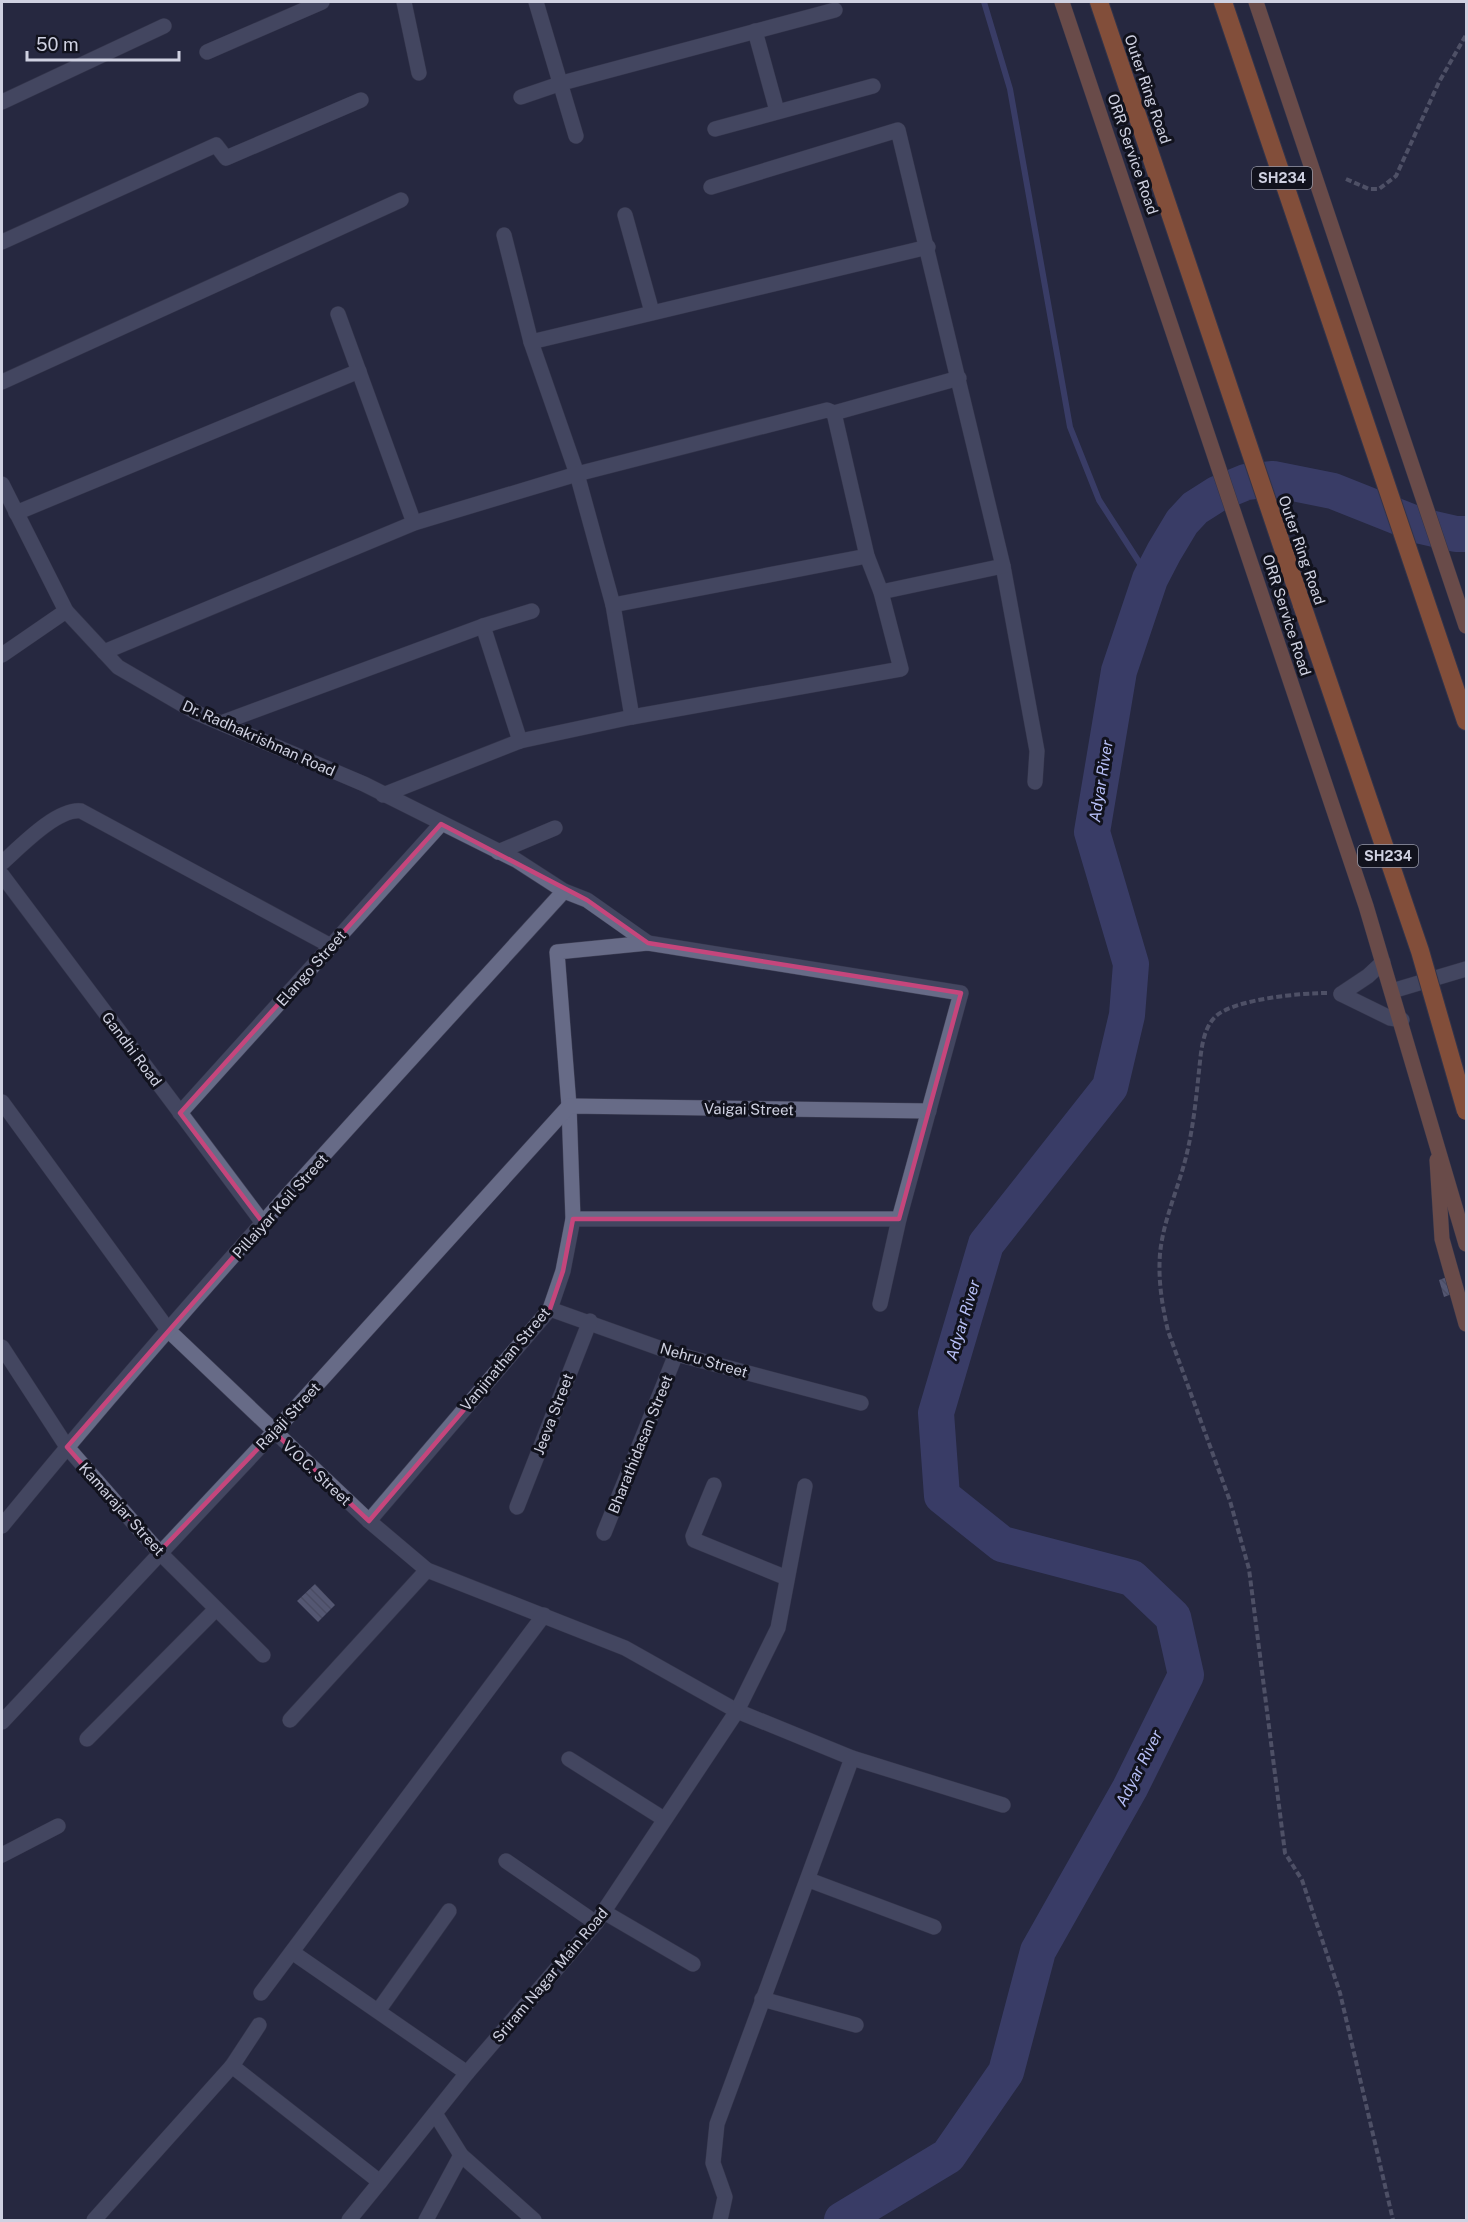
<svg xmlns="http://www.w3.org/2000/svg" width="1468" height="2222" font-family="'Public Sans',sans-serif">
<style>
.lines{fill:none;stroke-linecap:round;stroke-linejoin:round}
.stream{stroke:#505595;stroke-width:6}
.river{stroke:#505595;stroke-width:36}
.building{fill:url(#building-back-hatch)}
.minor-casing{stroke:#414257;stroke-width:16}
.major-casing{stroke:#414257;stroke-width:16}
.highway-casing{stroke:#414257;stroke-width:20}
.path{stroke:#7e8094;stroke-width:4;stroke-dasharray:6 3;stroke-linecap:butt}
.minor{stroke:#676b87;stroke-width:15}
.major{stroke:#ba7655;stroke-width:15}
.highway{stroke:#f27d34;stroke-width:18}
.highway-bridge-casing{stroke:#414257;stroke-width:20;stroke-linecap:butt}
.highway-bridge{stroke:#f27d34;stroke-width:18}
.marked{fill:none;stroke:#c5467c;stroke-width:4.5;stroke-linejoin:round}
.labels{text-anchor:middle;dominant-baseline:central;stroke-width:6;stroke-linejoin:round;paint-order:stroke}
.shield{fill:#11121d;stroke:#9698a6;stroke-width:1.5}
.shield-label{font-size:14px;font-weight:bold;fill:#cfd1e1}
.street-label{font-size:15px;fill:#cfd1e1;stroke:#11121d}
.water-label{font-size:16px;font-style:italic;fill:#b7bff7;stroke:#11121d}
</style>
<defs>
<pattern id="building-back-hatch" width="6" height="6" patternUnits="userSpaceOnUse" patternTransform="scale(1.5)"><rect width="6" height="6" fill="#8d91af"/><path d="M-1 5l2 2M0 0l6 6M5-1l2 2" fill="none" stroke="#75788f"/></pattern>
</defs>
<rect width="100%" height="100%" fill="#262840"/>
<g class="lines">
<polyline class="stream" points="984,2 1010,89 1070,427 1099,500 1150,579"/>
<polyline class="river" points="842,2220 948,2156 1006,2072 1038,1951 1130,1788 1186,1675 1173,1617 1132,1578 1002,1544 942,1496 936,1413 986,1244 1110,1087 1127,1015 1131,964 1092,832 1119,671 1150,579 1164,552 1182,522 1195,508 1217,494 1246,482 1273,479 1333,491 1421,526 1456,534 1466,534"/>
</g>
<g class="building">
<polygon points="1447,1277 1452,1294 1444,1297 1439,1280"/>
<polygon points="315,1584 335,1605 318,1622 297,1601"/>
</g>
<g class="lines">
<g class="minor-casing">
<g id="minor">
<polyline points="404,2 419,73"/>
<polyline points="536,2 576,136"/>
<polyline points="755,31 777,111"/>
<polyline points="207,52 322,2"/>
<polyline points="521,97 562,83 835,10"/>
<polyline points="2,102 164,26"/>
<polyline points="715,129 873,86"/>
<polyline points="711,187 898,130 1003,566 1037,751 1035,782"/>
<polyline points="625,215 652,312"/>
<polyline points="504,235 531,342 577,474 613,605 632,717"/>
<polyline points="2,242 216,145 226,158 361,100"/>
<polyline points="338,314 414,523"/>
<polyline points="531,342 928,247"/>
<polyline points="2,382 401,200"/>
<polyline points="834,413 959,378"/>
<polyline points="2,484 66,611 118,667 197,713 364,784 516,860 564,891 587,900 648,943"/>
<polyline points="16,513 359,371"/>
<polyline points="881,592 1003,566"/>
<polyline points="613,605 867,556"/>
<polyline points="483,626 520,741"/>
<polyline points="104,652 414,523 577,474 827,410 834,413 867,556 881,592 901,669 632,717 520,741 383,795"/>
<polyline points="2,655 66,611"/>
<polyline points="221,723 483,626 532,611"/>
<polyline points="498,852 555,828"/>
<path d="M2,863C20,847 57,808 81,811L331,946"/>
<polyline points="2,875 263,1223"/>
<polyline points="1392,991 1466,969"/>
<polyline points="1341,994 1390,1018 1402,1020"/>
<polyline points="1341,994 1368,976 1383,962"/>
<polyline points="2,1102 169,1331 369,1521 427,1570 625,1648 737,1711 852,1758 1003,1805"/>
<polyline points="180,1113 441,824"/>
<polyline points="573,1219 899,1219"/>
<polyline points="550,1309 676,1354 861,1403"/>
<polyline points="2,1347 67,1447 159,1552 263,1655"/>
<polyline points="714,1485 693,1536 694,1540 787,1578"/>
<polyline points="517,1507 590,1321"/>
<polyline points="369,1521 550,1309 563,1271 573,1219 569,1106 557,952 648,943 961,993 899,1219 880,1304"/>
<path d="M2,1526C181,1307 374,1100 564,891"/>
<polyline points="604,1533 676,1354"/>
<polyline points="290,1720 427,1570"/>
<polyline points="2,1722 274,1432 569,1106 929,1111"/>
<polyline points="87,1739 216,1609"/>
<polyline points="569,1759 664,1819"/>
<polyline points="2,1855 58,1826"/>
<polyline points="506,1861 596,1923"/>
<polyline points="809,1880 934,1927"/>
<polyline points="604,1912 693,1964"/>
<polyline points="292,1952 467,2073"/>
<polyline points="261,1993 544,1615"/>
<polyline points="762,1999 856,2025"/>
<polyline points="378,2011 449,1911"/>
<polyline points="232,2066 380,2182 467,2073 596,1923 737,1711 778,1628 805,1486"/>
<polyline points="436,2115 461,2155 534,2220"/>
<polyline points="94,2220 232,2066 259,2025"/>
<polyline points="349,2220 380,2182"/>
<polyline points="426,2220 461,2155"/>
<polyline points="720,2220 725,2197 713,2163 717,2124 852,1758"/>
</g>
</g>
<g class="major-casing">
<g id="major">
<polyline points="1062,2 1366,906 1466,1244"/>
<polyline points="1256,2 1466,626"/>
<polyline points="1437,1160 1442,1239 1466,1324"/>
</g>
</g>
<g class="highway-casing">
<g id="highway">
<polyline points="1099,2 1302,605"/>
<polyline points="1223,2 1466,721"/>
</g>
</g>
<g class="path">
<polyline points="1346,179 1369,189 1379,189 1396,176 1439,82 1466,35"/>
<path d="M1327,993C1301,993 1235,999 1216,1016C1202,1029 1201,1053 1199,1071C1196,1100 1193,1129 1186,1157C1178,1189 1163,1221 1160,1254C1158,1280 1162,1305 1168,1331L1230,1501L1249,1569L1285,1853L1302,1880L1340,1993L1393,2220"/>
</g>
<use href="#minor" class="minor"/>
<use href="#major" class="major"/>
<use href="#highway" class="highway"/>
<g class="highway-bridge-casing">
<polyline id="highway-bridge" points="1302,605 1420,951 1466,1111"/>
</g>
<use href="#highway-bridge" class="highway-bridge"/>
</g>
<path d="M0 0H1468V2222H0ZM441,824L587,900L648,943L961,993L899,1219H573L563,1271L550,1309L369,1521L274,1432L159,1552L67,1447L263,1223L180,1113Z" fill="#262840" fill-opacity=".55" fill-rule="evenodd"/>
<path class="marked" d="M441,824L587,900L648,943L961,993L899,1219H573L563,1271L550,1309L369,1521L274,1432L159,1552L67,1447L263,1223L180,1113Z"/>
<g class="labels">
<g class="shield">
<rect x="1252" y="167" width="60" height="22" rx="4.5"/>
<rect x="1358" y="845" width="60" height="22" rx="4.5"/>
</g>
<g class="shield-label">
<text x="1282" y="178">SH234</text>
<text x="1388" y="856">SH234</text>
</g>
<g class="street-label">
<text transform="translate(1148 89) rotate(71)">Outer Ring Road</text>
<text transform="translate(1133 154) rotate(71)">ORR Service Road</text>
<text transform="translate(1302 550) rotate(71)">Outer Ring Road</text>
<text transform="translate(1287 615) rotate(72)">ORR Service Road</text>
<text transform="translate(259 738) rotate(24)">Dr. Radhakrishnan Road</text>
<text transform="translate(311 968) rotate(-48)">Elango Street</text>
<text transform="translate(132 1049) rotate(53)">Gandhi Road</text>
<text transform="translate(749 1109) rotate(1)">Vaigai Street</text>
<text transform="translate(280 1206) rotate(-48)">Pillaiyar Koil Street</text>
<text transform="translate(505 1359) rotate(-50)">Vanjinathan Street</text>
<text transform="translate(704 1360) rotate(16)">Nehru Street</text>
<text transform="translate(553 1414) rotate(-69)">Jeeva Street</text>
<text transform="translate(288 1416) rotate(-47)">Rajaji Street</text>
<text transform="translate(640 1444) rotate(-68)">Bharathidasan Street</text>
<text transform="translate(317 1473) rotate(43)">V.O.C. Street</text>
<text transform="translate(122 1509) rotate(48)">Kamarajar Street</text>
<text transform="translate(550 1975) rotate(-50)">Sriram Nagar Main Road</text>
</g>
<g class="water-label">
<text transform="translate(1101 781) rotate(-81)">Adyar River</text>
<text transform="translate(963 1320) rotate(-73)">Adyar River</text>
<text transform="translate(1139 1768) rotate(-63)">Adyar River</text>
</g>
</g>
<rect width="1468" height="2222" fill="none" stroke="#cfd1e1" stroke-width="6"/>
<path d="M27 51v9h152v-9" fill="none" stroke="#cfd1e1" stroke-width="3"/>
<text x="36" y="51" font-size="18" fill="#cfd1e1" stroke="#11121d" stroke-width="4.5" paint-order="stroke">50 m</text>
</svg>
